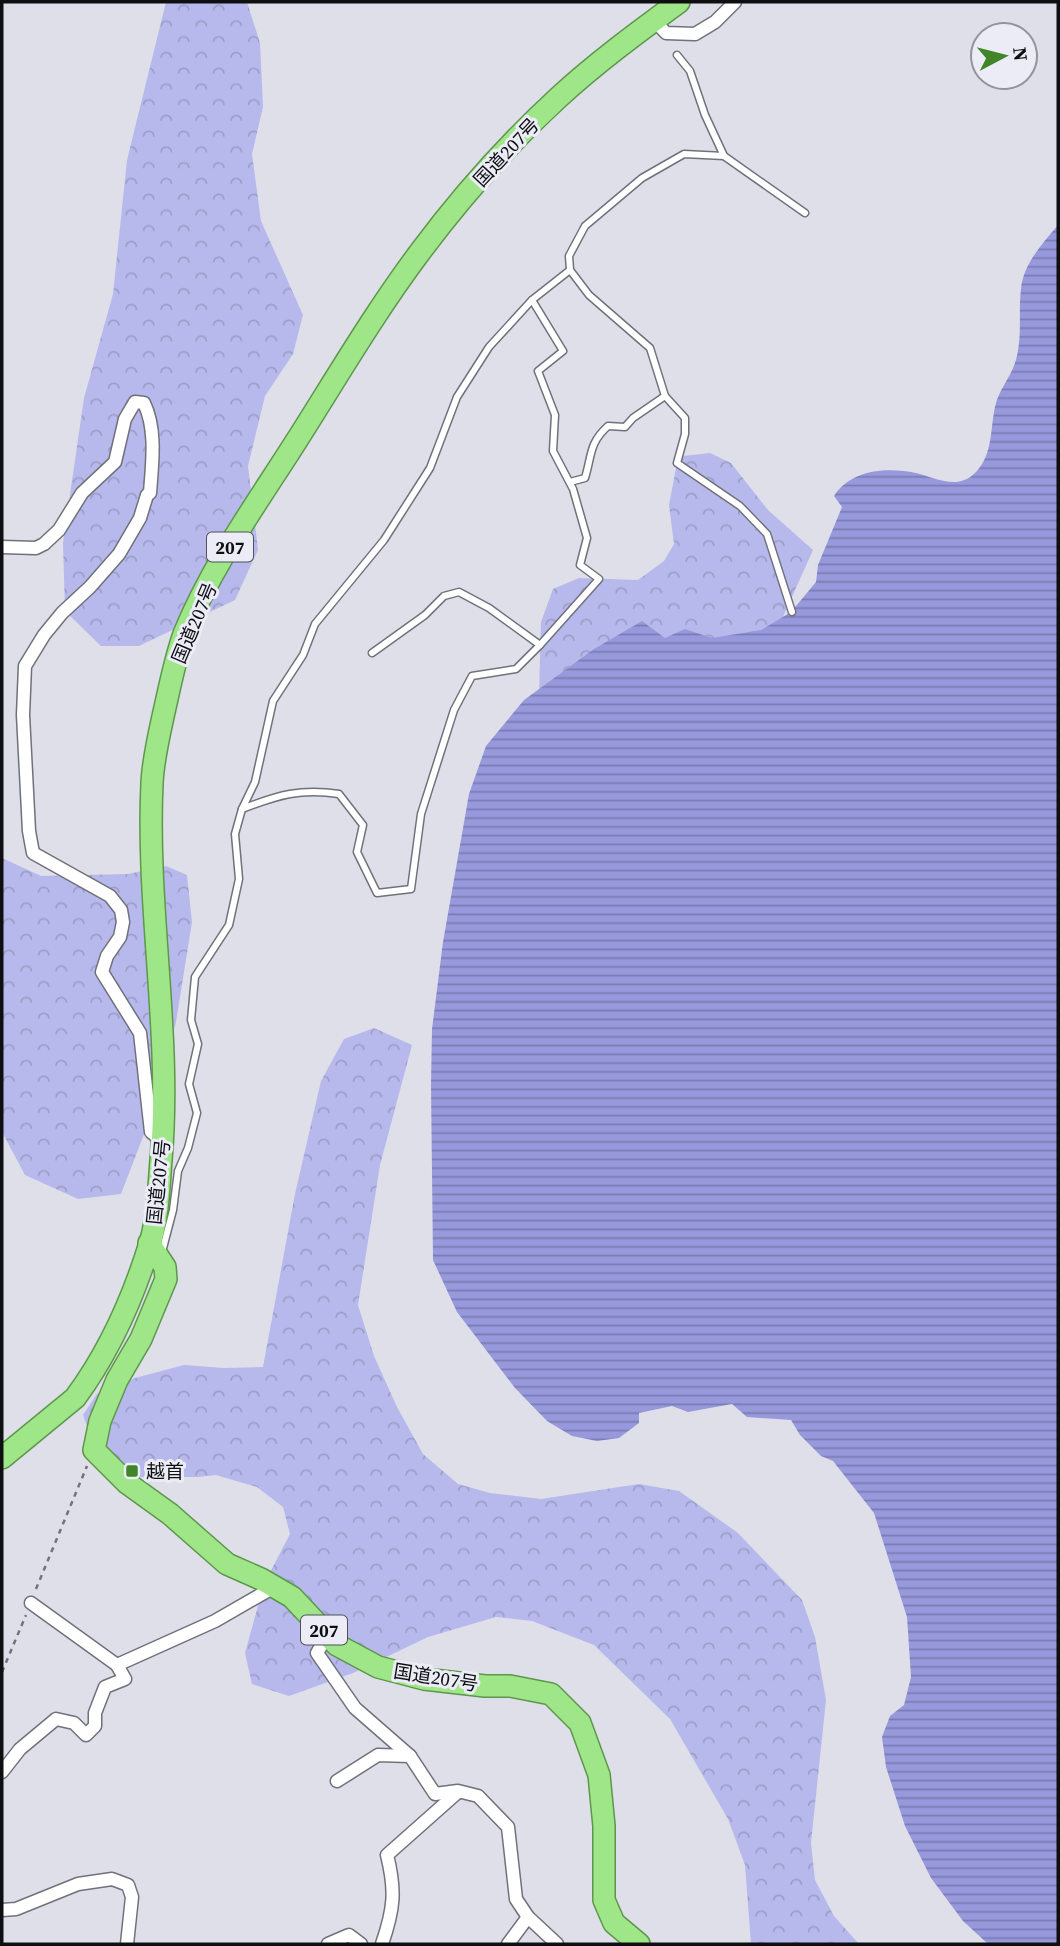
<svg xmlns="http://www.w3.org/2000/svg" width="1060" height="1946" font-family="'Source Serif 4','Noto Sans JP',serif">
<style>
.forest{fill:url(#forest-crowns)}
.water{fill:url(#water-rules)}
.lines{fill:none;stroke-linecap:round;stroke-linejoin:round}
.service-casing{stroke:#70717a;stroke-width:9}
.minor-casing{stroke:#70717a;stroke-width:15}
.trunk-casing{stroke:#5d974c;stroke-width:24}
.path{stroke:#737379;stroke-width:2.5;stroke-dasharray:5 5;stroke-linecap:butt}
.service{stroke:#fff;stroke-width:6}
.minor{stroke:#fff;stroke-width:12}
.trunk{stroke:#9fe688;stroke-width:21}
.poi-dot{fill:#418529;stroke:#ececf6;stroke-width:2.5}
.labels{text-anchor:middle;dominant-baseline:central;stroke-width:6;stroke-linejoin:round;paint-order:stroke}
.shield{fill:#ececf6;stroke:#515156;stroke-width:2}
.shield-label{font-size:18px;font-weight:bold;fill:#0f0f12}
.street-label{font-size:19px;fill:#0f0f12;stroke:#ececf6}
.poi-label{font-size:19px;fill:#0f0f12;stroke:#ececf6;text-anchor:start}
</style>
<defs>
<pattern id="forest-crowns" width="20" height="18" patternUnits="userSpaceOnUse" patternTransform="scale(1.75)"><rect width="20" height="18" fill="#b7b9ec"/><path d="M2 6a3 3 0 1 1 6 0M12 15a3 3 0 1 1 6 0" fill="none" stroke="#9c9ec9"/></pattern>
<pattern id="water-rules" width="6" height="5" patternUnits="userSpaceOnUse" patternTransform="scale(1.75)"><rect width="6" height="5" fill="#9899dc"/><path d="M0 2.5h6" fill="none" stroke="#7a7bb1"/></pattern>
</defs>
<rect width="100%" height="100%" fill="#dedfe9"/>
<g class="forest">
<polygon points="166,2 247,2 260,43 263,107 252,154 261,221 303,315 293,354 265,396 248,466 258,550 235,600 139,646 101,646 65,611 63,543 84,398 113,294 127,160"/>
<polygon points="710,453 731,463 768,510 813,550 782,619 728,659 539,695 541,622 553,589 579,578 638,580 664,561 674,544 669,505 677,463 683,456"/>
<polygon points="2,858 41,876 128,874 166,866 187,875 192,922 176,1022 151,1116 121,1194 78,1199 25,1175 2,1132"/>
<polygon points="374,1028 412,1045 380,1165 358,1305 374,1356 397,1407 423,1454 458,1484 490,1493 541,1499 639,1484 679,1491 738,1533 802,1600 815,1637 826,1700 811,1843 815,1880 834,1916 859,1944 751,1944 745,1865 728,1819 670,1719 594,1645 532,1621 496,1617 428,1637 353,1673 289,1696 252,1684 245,1653 264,1584 290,1534 283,1507 257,1487 216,1475 197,1477 134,1477 95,1450 83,1415 97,1394 135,1378 184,1365 224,1368 263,1367 295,1194 321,1081 344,1039"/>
</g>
<path class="water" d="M1058,225V1944H988L963,1921L931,1878L905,1826L886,1767L882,1737L890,1716L904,1705L911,1677L907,1617L874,1513L833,1461L821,1456L800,1435L791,1420L747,1417L732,1404L688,1412L672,1406L639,1413V1423L619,1438L597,1441L572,1436L547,1421L515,1388L457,1312L433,1260L431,1085L432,1029L443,942L469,794L486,746L524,700L594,649L642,621L665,638L685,629L712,638L761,630L791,612L816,582L818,565L842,507L834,496C851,469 888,467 916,473C937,478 958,491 976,472C993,454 990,430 995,407C998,391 1010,378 1015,363C1023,338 1018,314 1021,289C1023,264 1043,243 1058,225Z"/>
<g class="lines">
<g class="service-casing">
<g id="service">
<polyline points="677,55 690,71 705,115 724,156 805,213"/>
<polyline points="532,300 563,351 538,371 555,415 553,451 573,489 587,538 580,565 599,579 540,645"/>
<polyline points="665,396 685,418 685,434 677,463 740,506 767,534 792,612"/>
<path d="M570,482L585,478C592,455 589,443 608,426L625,427L633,418L665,396L650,348L589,295L570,270L569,256L585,226L642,178L684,154L724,156"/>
<path d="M372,653L425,615L444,596L459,592L489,608L540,645L516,669L472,676L454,710L421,814L411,889L377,893L357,852L363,825L339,794C301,788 278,795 242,809L255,782L273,701L303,655L315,624L384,540L430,468L457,397L489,347L532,300L570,270"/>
<polyline points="162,1252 173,1210 178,1171 188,1148 197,1113 189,1084 198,1044 191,1020 195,977 229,925 239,879 235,834 242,809"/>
</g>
</g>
<g class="minor-casing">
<g id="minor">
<polyline points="654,20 666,33 695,34 715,22 735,2"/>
<path d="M2,547L36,548L44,544L59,530L82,493L115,462L125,419L135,402L144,403C157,430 152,464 150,493L147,495L140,518L119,554L90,587L62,613L44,635L25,666L23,715L29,831L33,853L110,896L121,910L123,922L120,937L107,956L102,972L140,1033L151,1132L163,1142"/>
<polyline points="31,1603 117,1665"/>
<polyline points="328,1634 317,1653 355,1708 410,1756"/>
<polyline points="2,1772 20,1749 56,1719 74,1723 86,1735 95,1726 95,1713 105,1687 125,1679 117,1665 215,1621 274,1587"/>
<polyline points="337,1781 378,1755 410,1756 435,1794 458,1791 478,1796 508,1827 516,1899 528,1917 557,1944"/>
<polyline points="2,1910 16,1909 78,1884 112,1879 128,1885 132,1897 127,1944"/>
<polyline points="328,1944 349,1935 361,1944"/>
<path d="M382,1944C394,1909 396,1891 387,1855L458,1792"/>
<polyline points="508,1944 528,1917"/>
</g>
</g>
<g class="trunk-casing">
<g id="trunk">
<polyline points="149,1243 165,1267 166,1279 141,1339 117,1380 100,1421 94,1450 127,1483 170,1514 227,1564 261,1579 292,1597 337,1645 378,1667 424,1679 485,1686 510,1686 551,1694 580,1723 599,1775 604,1826 604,1900 614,1923 639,1944"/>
<path d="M2,1458L75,1398C110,1351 134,1296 151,1240C158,1215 159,1186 161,1160C172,1035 146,909 152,783C153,760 159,735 164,712C170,686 175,659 184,634C212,565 257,503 297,440C337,377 375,312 420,252C461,197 509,143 559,97C596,63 638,32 679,2"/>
</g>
</g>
<g class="path">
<polyline points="36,1589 87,1466"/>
<polyline points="2,1672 26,1615"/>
</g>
<use href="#service" class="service"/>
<use href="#minor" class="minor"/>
<use href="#trunk" class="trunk"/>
</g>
<rect class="poi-dot" x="125" y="1464" width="14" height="14" rx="3.5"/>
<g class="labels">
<g class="shield">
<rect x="207" y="532.5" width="46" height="29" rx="5"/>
<rect x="301" y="1615.5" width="46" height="29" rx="5"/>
</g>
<g class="shield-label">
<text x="230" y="547">207</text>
<text x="324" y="1630">207</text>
</g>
<g class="street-label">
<text transform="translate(506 152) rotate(-47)">国道207号</text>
<text transform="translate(194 623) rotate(-67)">国道207号</text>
<text transform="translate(158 1182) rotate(-84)">国道207号</text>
<text transform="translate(436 1677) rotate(9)">国道207号</text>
</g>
<g class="poi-label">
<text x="146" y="1471">越首</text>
</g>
</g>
<rect width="1060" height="1946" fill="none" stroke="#0f0f12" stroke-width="7"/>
<g transform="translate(1004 56) rotate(83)"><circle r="33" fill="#ececf6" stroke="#94949b" stroke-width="2"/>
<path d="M0-5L12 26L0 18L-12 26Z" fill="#418529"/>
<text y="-10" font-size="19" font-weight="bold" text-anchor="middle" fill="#0f0f12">N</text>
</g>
</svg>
